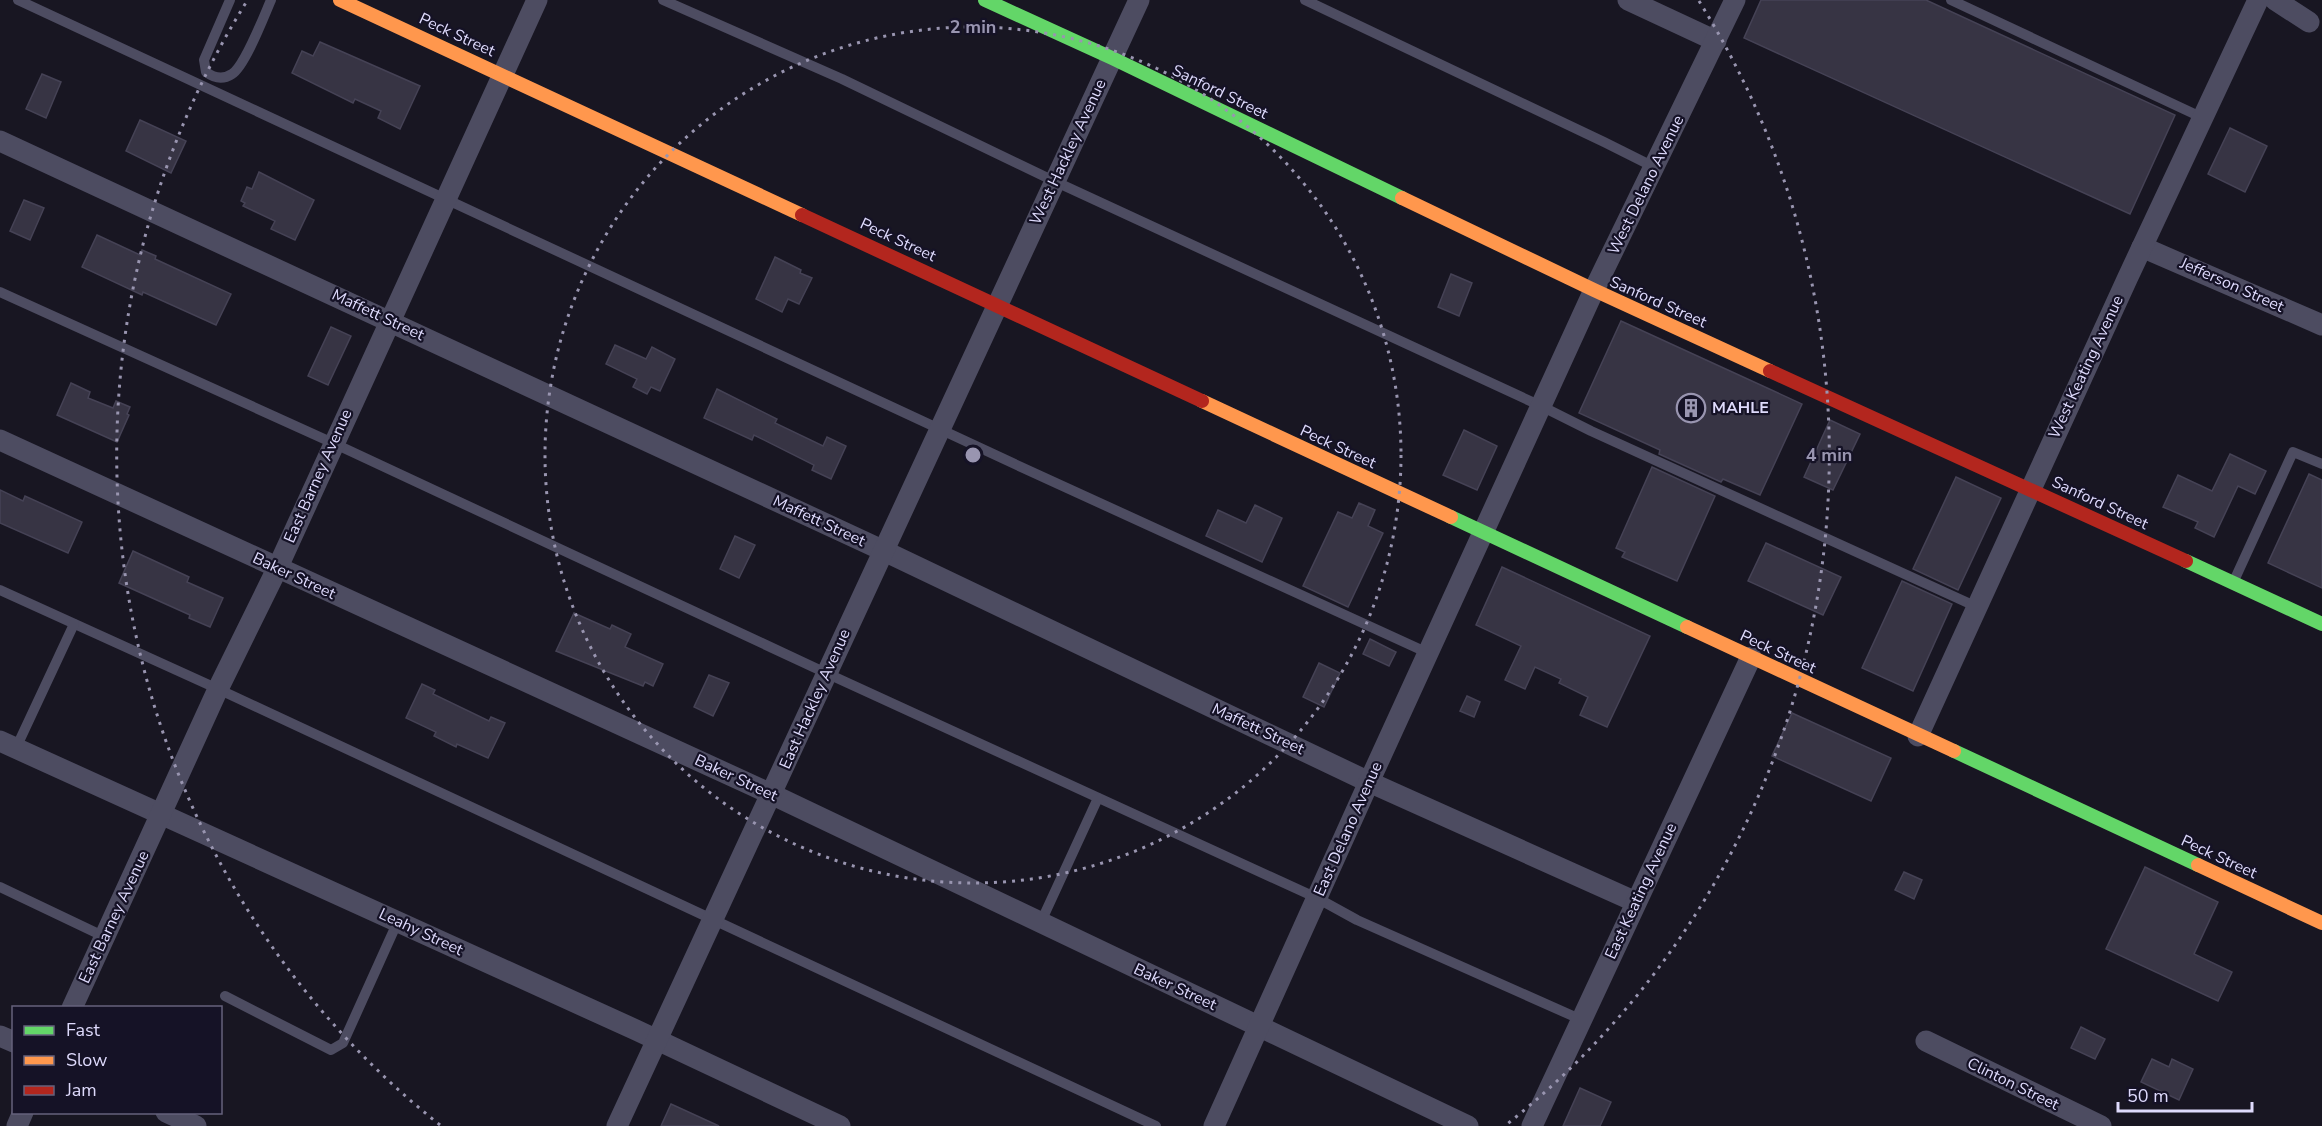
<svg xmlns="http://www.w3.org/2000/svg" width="2322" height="1126" font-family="'Nunito Sans',sans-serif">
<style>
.building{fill:#373444;stroke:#454255;stroke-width:1.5}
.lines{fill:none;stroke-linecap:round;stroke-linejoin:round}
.lane{stroke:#4d4c61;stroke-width:10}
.street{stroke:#4d4c61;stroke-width:21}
.fast{stroke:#63d668;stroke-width:14}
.slow{stroke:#ff974d;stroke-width:14}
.jam{stroke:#b3261e;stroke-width:14}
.ring{fill:none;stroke:#9995b0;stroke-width:3;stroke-dasharray:3 6}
.labels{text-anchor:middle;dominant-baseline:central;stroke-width:4.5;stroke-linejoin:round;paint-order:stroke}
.street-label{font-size:16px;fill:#dedafc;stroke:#151226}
.poi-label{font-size:16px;font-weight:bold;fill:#dedafc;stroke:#151226;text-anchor:start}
.centre{fill:#9995b0;stroke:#151226;stroke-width:3}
.ring-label{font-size:18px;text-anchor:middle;font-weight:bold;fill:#9995b0;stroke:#151226;stroke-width:4.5;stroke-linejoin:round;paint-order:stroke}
</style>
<rect width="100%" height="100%" fill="#181622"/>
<g class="building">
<polygon points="1761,0 1926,0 2175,115 2130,214 1744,38"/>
<polygon points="320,42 420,86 400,129 378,118 381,111 355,99 353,103 292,73 302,51 313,56"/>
<polygon points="42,74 61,82 46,118 26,109"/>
<polygon points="140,120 186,141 171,173 126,151"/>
<polygon points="2230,128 2267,146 2245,192 2208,174"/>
<polygon points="259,172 314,200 295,240 271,229 275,221 243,206 245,203 241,201 247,187 252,189"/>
<polygon points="24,200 44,208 30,240 10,231"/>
<polygon points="97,235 140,255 142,250 156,256 155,259 231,294 216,325 143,292 142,295 82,267"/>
<polygon points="775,257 801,270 800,273 812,278 799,304 788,299 782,312 756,299"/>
<polygon points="1451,274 1472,283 1459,316 1438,307"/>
<polygon points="1621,321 1802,404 1760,495 1723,479 1721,482 1659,454 1660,450 1579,413"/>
<polygon points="331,327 351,336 328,385 308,376"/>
<polygon points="615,345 646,359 652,347 675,359 660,391 651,387 647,394 633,387 637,379 606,364"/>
<polygon points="71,383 90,392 88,398 113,408 116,401 130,407 127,414 129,415 117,442 57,415"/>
<polygon points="717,389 777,419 775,423 823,446 827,437 846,446 831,479 812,470 814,465 754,435 752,440 704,418"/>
<polygon points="1830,420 1860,434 1833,490 1804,477"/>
<polygon points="1464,430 1497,446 1477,490 1443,475"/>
<polygon points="2230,454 2266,471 2255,494 2238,486 2214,537 2195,528 2198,522 2163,507 2178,475 2212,491"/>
<polygon points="1652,467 1715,496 1677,581 1622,557 1625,552 1616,548"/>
<polygon points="2309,474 2322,480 2322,588 2268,563"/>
<polygon points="1956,477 2001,498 1958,590 1913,569"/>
<polygon points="0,490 23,501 25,496 82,522 68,553 0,523"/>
<polygon points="1359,503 1375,510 1368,526 1383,533 1348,607 1303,586 1338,512 1352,518"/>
<polygon points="1255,505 1282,518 1262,562 1206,536 1218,510 1246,523"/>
<polygon points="735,536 755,545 739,578 720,569"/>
<polygon points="1766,543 1841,577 1823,615 1748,581"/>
<polygon points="133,551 189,577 187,582 223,598 210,627 189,618 190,615 119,583"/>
<polygon points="1502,567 1650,636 1607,727 1580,715 1588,697 1559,683 1561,679 1535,667 1525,689 1505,680 1521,646 1476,625"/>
<polygon points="1902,581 1952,604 1913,691 1862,668"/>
<polygon points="574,613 610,629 612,625 631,634 625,647 663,664 653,686 645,682 643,686 556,651"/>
<polygon points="1370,639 1396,652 1389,666 1363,654"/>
<polygon points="1319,663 1340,673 1324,707 1303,697"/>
<polygon points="709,675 729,683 713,716 694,707"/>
<polygon points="422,684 435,690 433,694 489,721 491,717 505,723 488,758 457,744 456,747 434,736 436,732 406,718"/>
<polygon points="1467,696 1480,702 1474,717 1460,711"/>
<polygon points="1792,713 1891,758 1871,801 1772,756"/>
<polygon points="2145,867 2218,902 2194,954 2232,972 2218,1001 2106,949"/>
<polygon points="1904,872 1922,880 1914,899 1895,890"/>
<polygon points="2081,1027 2105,1039 2095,1059 2071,1048"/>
<polygon points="2152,1059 2169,1067 2172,1059 2193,1069 2179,1100 2141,1082"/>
<polygon points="1580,1088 1611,1102 1600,1126 1563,1126"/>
<polygon points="671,1104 719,1126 661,1126"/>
</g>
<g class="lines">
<g class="lane">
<polyline points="18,0 1021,467 1428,653"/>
<path d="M230,0L204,60L206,72C214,78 223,80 232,74C245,66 264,16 271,0"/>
<polyline points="663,0 842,79 1054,181 1541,406 1591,431 1977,607"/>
<polyline points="1305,0 1604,142 1654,167"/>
<polyline points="1951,0 2203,118"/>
<polyline points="0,292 333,443 826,673 1317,898 1357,920 1582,1020"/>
<polyline points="2233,583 2293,452 2322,464"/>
<polyline points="0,590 218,689 1156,1126"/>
<polyline points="16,748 74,624"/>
<polyline points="0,887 105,937"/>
<polyline points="1040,924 1098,798"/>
<polyline points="225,996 331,1050 343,1043 398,921"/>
</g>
<g class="street">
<polyline points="1628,0 1716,41"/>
<polyline points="2275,0 2309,22"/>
<polyline points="0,141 882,550 1369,782 1636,902"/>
<polyline points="2142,247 2322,325"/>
<polyline points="0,440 771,794 1468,1126"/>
<polyline points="1918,736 2128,277 2258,0"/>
<polyline points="0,741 636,1030 840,1126"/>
<polyline points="72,1008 218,689 277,569 537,0"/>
<polyline points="0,1036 14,1042"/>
<polyline points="1926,1041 2101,1126"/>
<polyline points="166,1112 196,1126"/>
<polyline points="17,1126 23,1112"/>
<polyline points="617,1126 1139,0"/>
<polyline points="1214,1126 1369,782 1594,290 1735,0"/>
<polyline points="1532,1126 1751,657"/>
</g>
<g class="fast">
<polyline points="985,0 1112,58 1402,198"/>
<polyline points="1451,517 1687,627"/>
<polyline points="2186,561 2322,624"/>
<polyline points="1954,751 2198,865"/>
</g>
<g class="slow">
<polyline points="340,0 802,215"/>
<polyline points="1402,198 1594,290 1770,371"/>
<polyline points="1202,401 1451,517"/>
<polyline points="1687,627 1954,751"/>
<polyline points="2198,865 2322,923"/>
</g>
<g class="jam">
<polyline points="802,215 1202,401"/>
<polyline points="1770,371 2186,561"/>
</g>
</g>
<g class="ring">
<circle cx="973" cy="455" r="428"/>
<path d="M440 1125A856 856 0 0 1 247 1M1699 1A856 856 0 0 1 1506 1125"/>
</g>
<defs>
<g id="building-ring" transform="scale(1.5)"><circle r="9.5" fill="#151226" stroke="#9995b0" stroke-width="1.5"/><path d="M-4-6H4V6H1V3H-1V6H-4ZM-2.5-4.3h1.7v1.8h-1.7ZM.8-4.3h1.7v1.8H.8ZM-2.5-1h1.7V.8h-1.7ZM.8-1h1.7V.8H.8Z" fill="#9995b0"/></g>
</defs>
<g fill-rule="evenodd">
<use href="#building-ring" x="1691" y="408"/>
</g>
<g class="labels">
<g class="street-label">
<text transform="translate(457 35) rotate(25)">Peck Street</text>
<text transform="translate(1220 92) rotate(26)">Sanford Street</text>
<text transform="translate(1068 152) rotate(-65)">West Hackley Avenue</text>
<text transform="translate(1646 185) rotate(-64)">West Delano Avenue</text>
<text transform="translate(898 240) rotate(25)">Peck Street</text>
<text transform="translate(2232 285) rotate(24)">Jefferson Street</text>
<text transform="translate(1658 302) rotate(24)">Sanford Street</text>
<text transform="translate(378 315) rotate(25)">Maffett Street</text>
<text transform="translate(2086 367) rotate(-65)">West Keating Avenue</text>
<text transform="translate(1338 447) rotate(25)">Peck Street</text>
<text transform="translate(318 476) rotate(-66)">East Barney Avenue</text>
<text transform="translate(2100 503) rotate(25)">Sanford Street</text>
<text transform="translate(819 521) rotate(25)">Maffett Street</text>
<text transform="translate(294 576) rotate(25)">Baker Street</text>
<text transform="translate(1778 652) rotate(25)">Peck Street</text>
<text transform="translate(815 699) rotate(-66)">East Hackley Avenue</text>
<text transform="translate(1258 729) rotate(25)">Maffett Street</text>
<text transform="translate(736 778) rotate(25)">Baker Street</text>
<text transform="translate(1348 829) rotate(-66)">East Delano Avenue</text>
<text transform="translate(2219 857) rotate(25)">Peck Street</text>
<text transform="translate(1641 891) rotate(-65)">East Keating Avenue</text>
<text transform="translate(114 917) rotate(-65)">East Barney Avenue</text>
<text transform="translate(421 932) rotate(25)">Leahy Street</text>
<text transform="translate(1175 987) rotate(25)">Baker Street</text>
<text transform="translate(2013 1084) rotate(26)">Clinton Street</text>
</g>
<g class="poi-label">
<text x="1712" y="408">MAHLE</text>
</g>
</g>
<circle cx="973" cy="455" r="9" class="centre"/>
<g class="ring-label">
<text x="973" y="33">2 min</text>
<text x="1829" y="461">4 min</text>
</g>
<rect x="12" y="1006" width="210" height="108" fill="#151226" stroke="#65627c" stroke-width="1.5"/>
<rect x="24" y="1026" width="30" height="9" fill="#63d668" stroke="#65627c" stroke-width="1.5"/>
<text x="66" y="1036" font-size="18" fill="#dedafc">Fast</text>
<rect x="24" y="1056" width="30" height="9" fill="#ff974d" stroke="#65627c" stroke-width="1.5"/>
<text x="66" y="1066" font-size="18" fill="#dedafc">Slow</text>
<rect x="24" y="1086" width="30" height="9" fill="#b3261e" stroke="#65627c" stroke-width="1.5"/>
<text x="66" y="1096" font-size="18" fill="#dedafc">Jam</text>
<path d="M2118 1102v9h134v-9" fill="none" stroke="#dedafc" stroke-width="3"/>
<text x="2127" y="1102" font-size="18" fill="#dedafc" stroke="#151226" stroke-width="4.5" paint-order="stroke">50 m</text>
</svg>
